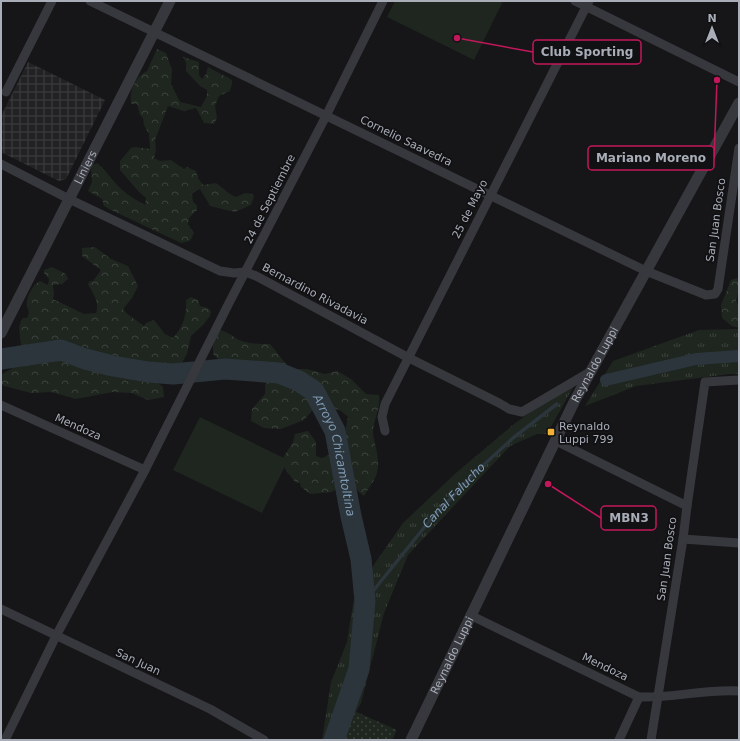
<svg xmlns="http://www.w3.org/2000/svg" width="740" height="741" font-family="'DejaVu Sans',sans-serif">
<style>
.industrial{fill:url(#industrial-grid)}
.grass{fill:url(#grass-tufts)}
.forest{fill:url(#forest-crowns)}
.park{fill:url(#park-dots)}
.pitch{fill:#1e261f}
.lines{fill:none;stroke-linecap:round;stroke-linejoin:round}
.stream{stroke:#2c353c;stroke-width:3.5}
.canal{stroke:#2c353c;stroke-width:12}
.river{stroke:#2c353c;stroke-width:21}
.minor{stroke:#37383d;stroke-width:9}
.tertiary{stroke:#37383d;stroke-width:11}
.poi-dot{fill:#f2b134;stroke:#111113;stroke-width:1.5}
.labels{text-anchor:middle;dominant-baseline:central;stroke-width:3.5;stroke-linejoin:round;paint-order:stroke}
.street-label{font-size:11px;fill:#a8adb8;stroke:#111113}
.poi-label{font-size:11px;fill:#a8adb8;stroke:#111113;text-anchor:start}
.water-label{font-size:12px;font-style:italic;fill:#7f9bb3;stroke:#111113}
.leader{fill:none;stroke:#c2185b;stroke-width:1.5}
.callout-dot{fill:#c2185b;stroke:#111113;stroke-width:1.5}
.callout{fill:#111113;stroke:#c2185b;stroke-width:1.5}
.callout-label{font-size:12px;text-anchor:middle;font-weight:bold;fill:#a8adb8}
</style>
<defs>
<pattern id="industrial-grid" width="8" height="8" patternUnits="userSpaceOnUse"><rect width="8" height="8" fill="#222225"/><path d="M0 4h8M4 0v8" fill="none" stroke="#3f3f43"/></pattern>
<pattern id="grass-tufts" width="24" height="20" patternUnits="userSpaceOnUse"><rect width="24" height="20" fill="#1e261f"/><path d="M3 7l-1-3M5 7V3M7 7l1-3M15 17l-1-3M17 17v-4M19 17l1-3" fill="none" stroke="#3c433d"/></pattern>
<pattern id="forest-crowns" width="20" height="18" patternUnits="userSpaceOnUse"><rect width="20" height="18" fill="#1e261f"/><path d="M2 6a3 3 0 1 1 6 0M12 15a3 3 0 1 1 6 0" fill="none" stroke="#3c433d"/></pattern>
<pattern id="park-dots" width="8" height="8" patternUnits="userSpaceOnUse"><rect width="8" height="8" fill="#1e261f"/><path d="M2 2h.1M6 6h.1" fill="none" stroke="#3c433d" stroke-width="1.8" stroke-linecap="round"/></pattern>
</defs>
<rect width="100%" height="100%" fill="#161618"/>
<polygon class="industrial" points="28,62 105,100 66,179 59,181 1,152 1,116"/>
<g class="grass">
<polygon points="739,329 739,374 729,374 636,386 585,406 613,361 699,330"/>
<polygon points="575,384 547,434 537,434 510,446 408,555 384,613 361,703 340,740 322,740 331,682 347,642 354,598 375,563 403,523 456,473 514,424 556,394"/>
</g>
<g class="forest">
<path d="M157,49L166,53L172,70L171,84L180,102L201,107L207,96V90L200,86L186,71V63L183,57L199,62V75L202,79L206,74L208,67L232,80V84L230,91L219,96L215,106L217,118L214,124L204,123L196,108L184,111L168,106L155,140L156,150L154,158L160,161L171,160L184,169L187,167L196,171L198,178L203,185L216,183C223,188 228,194 236,197L245,193L252,194L254,196L251,205L235,212L210,206C207,199 203,195 200,189L192,193L193,202L197,205V210L189,218L188,224L194,233L190,241L181,243L111,210L104,206L102,199L88,191L92,182L91,171L92,165L97,163C106,170 111,179 119,187C126,194 136,200 145,205L146,198L139,192L120,170V161L131,148L135,147L150,149L149,134L144,125L143,118L140,115L137,104H131C129,91 135,77 147,71Z"/>
<path d="M95,247L111,259L128,266L138,286L132,298L123,309C129,317 137,320 144,326L146,323L154,320L165,334L173,338C183,327 187,315 186,300L191,297L198,300L200,306L208,308L211,311L210,316L203,325L191,336L187,354L182,363L173,366H165L157,382L163,387L164,397L148,400L132,393L113,392L76,399L51,392L31,393L1,385V375C6,372 14,368 17,364C28,349 13,330 23,318H27L29,313C29,310 27,308 27,306C25,299 33,284 40,281L48,285L49,279L44,273V270L52,267L66,274L68,279L62,284L53,285L54,294L53,299L84,314L96,313C100,302 93,294 88,284L90,281H93L101,270L82,256V248Z"/>
<polygon points="737,278 739,281 739,289 736,301 739,306 739,328 732,326 722,318 721,305 731,280"/>
<path d="M219,330C227,331 232,336 239,340C248,344 259,344 270,344L286,364L293,369H307L325,374L337,371L351,379L366,394L379,395C381,407 374,419 373,431C373,438 376,446 377,453C381,475 374,479 364,496L359,492L355,487L339,486L332,492L310,494L301,487L300,483L295,482L282,465L281,461L293,442L295,434L308,431L316,442V456L322,458C343,450 344,437 348,417L341,411L315,401L311,412L304,420L281,429L264,428L251,421L252,409L265,394L266,369L257,364L218,359L213,354V344Z"/>
</g>
<polygon class="park" points="352,710 397,730 392,740 338,740 339,734"/>
<g class="pitch">
<polygon points="395,1 503,1 474,60 387,17"/>
<polygon points="200,417 288,460 262,513 173,470"/>
</g>
<g class="lines">
<path class="stream" id="s1" d="M365,601L431,519L477,471L513,438L557,404"/>
<polyline class="canal" points="606,380 696,359 739,356"/>
<path class="river" id="s2" d="M1,359L61,350L85,359L113,366L148,372L173,374L225,369L279,373L299,381L314,391L335,431L351,516L361,559L365,601L359,669L334,740"/>
<g class="minor">
<polyline points="90,1 646,271 706,295 715,294 718,289 739,148"/>
<polyline points="575,1 739,82"/>
<polyline points="6,92 52,1"/>
<polyline points="1,164 69,199 220,271 234,273 246,272 256,276 409,358 499,403 509,409 522,412 590,372"/>
<polyline points="1,405 145,470"/>
<polyline points="385,431 382,417 385,404 589,1"/>
<polyline points="556,441 687,506"/>
<polyline points="683,539 739,543"/>
<polyline points="1,609 210,709 264,740"/>
<path d="M470,615L639,697C673,698 706,689 739,691"/>
<polyline points="5,740 56,636 145,470 229,303 326,116 383,1"/>
<polyline points="619,740 639,697"/>
<polyline points="651,740 683,539 687,506 705,382 739,380"/>
</g>
<g class="tertiary">
<path id="s3" d="M1,333L170,1"/>
<path id="s4" d="M411,740L575,400L739,103"/>
</g>
</g>
<rect class="poi-dot" x="547" y="428" width="8" height="8" rx="2"/>
<g class="labels">
<g class="street-label">
<text transform="translate(406 141) rotate(26)">Cornelio Saavedra</text>
<text stroke="none"><textPath href="#s3" startOffset="186">Liniers</textPath></text>
<text transform="translate(270 199) rotate(-63)">24 de Septiembre</text>
<text transform="translate(470 209) rotate(-63)">25 de Mayo</text>
<text transform="translate(716 220) rotate(-82)">San Juan Bosco</text>
<text transform="translate(315 294) rotate(28)">Bernardino Rivadavia</text>
<text stroke="none"><textPath href="#s4" startOffset="418">Reynaldo Luppi</textPath></text>
<text transform="translate(78 427) rotate(24)">Mendoza</text>
<text transform="translate(667 559) rotate(-82)">San Juan Bosco</text>
<text stroke="none"><textPath href="#s4" startOffset="94">Reynaldo Luppi</textPath></text>
<text transform="translate(138 662) rotate(25)">San Juan</text>
<text transform="translate(605 667) rotate(26)">Mendoza</text>
</g>
<g class="poi-label">
<text x="559" y="426">Reynaldo<tspan x="559" dy="13">Luppi 799</tspan></text>
</g>
<g class="water-label">
<text stroke="none"><textPath href="#s2" startOffset="390">Arroyo Chicamtoltina</textPath></text>
<text stroke="none"><textPath href="#s1" startOffset="138">Canal Falucho</textPath></text>
</g>
</g>
<path class="leader" d="M457 38L533 52M717 80L714 158M548 484L601 518"/>
<g class="callout-dot">
<circle cx="457" cy="38" r="4"/>
<circle cx="717" cy="80" r="4"/>
<circle cx="548" cy="484" r="4"/>
</g>
<g class="callout">
<rect x="533" y="40" width="108" height="24" rx="4"/>
<rect x="588" y="146" width="126" height="24" rx="4"/>
<rect x="601" y="506" width="55" height="24" rx="4"/>
</g>
<g class="callout-label">
<text x="587" y="56">Club Sporting</text>
<text x="651" y="162">Mariano Moreno</text>
<text x="629" y="522">MBN3</text>
</g>
<rect width="740" height="741" fill="none" stroke="#a8adb8" stroke-width="4"/>
<g transform="translate(712 28)" stroke="#111113" stroke-width="3" paint-order="stroke">
<path d="M0-3L7 15L0 10L-7 15Z" fill="#a8adb8"/>
<text y="-6" font-size="11" font-weight="bold" text-anchor="middle" fill="#a8adb8">N</text>
</g>
</svg>
